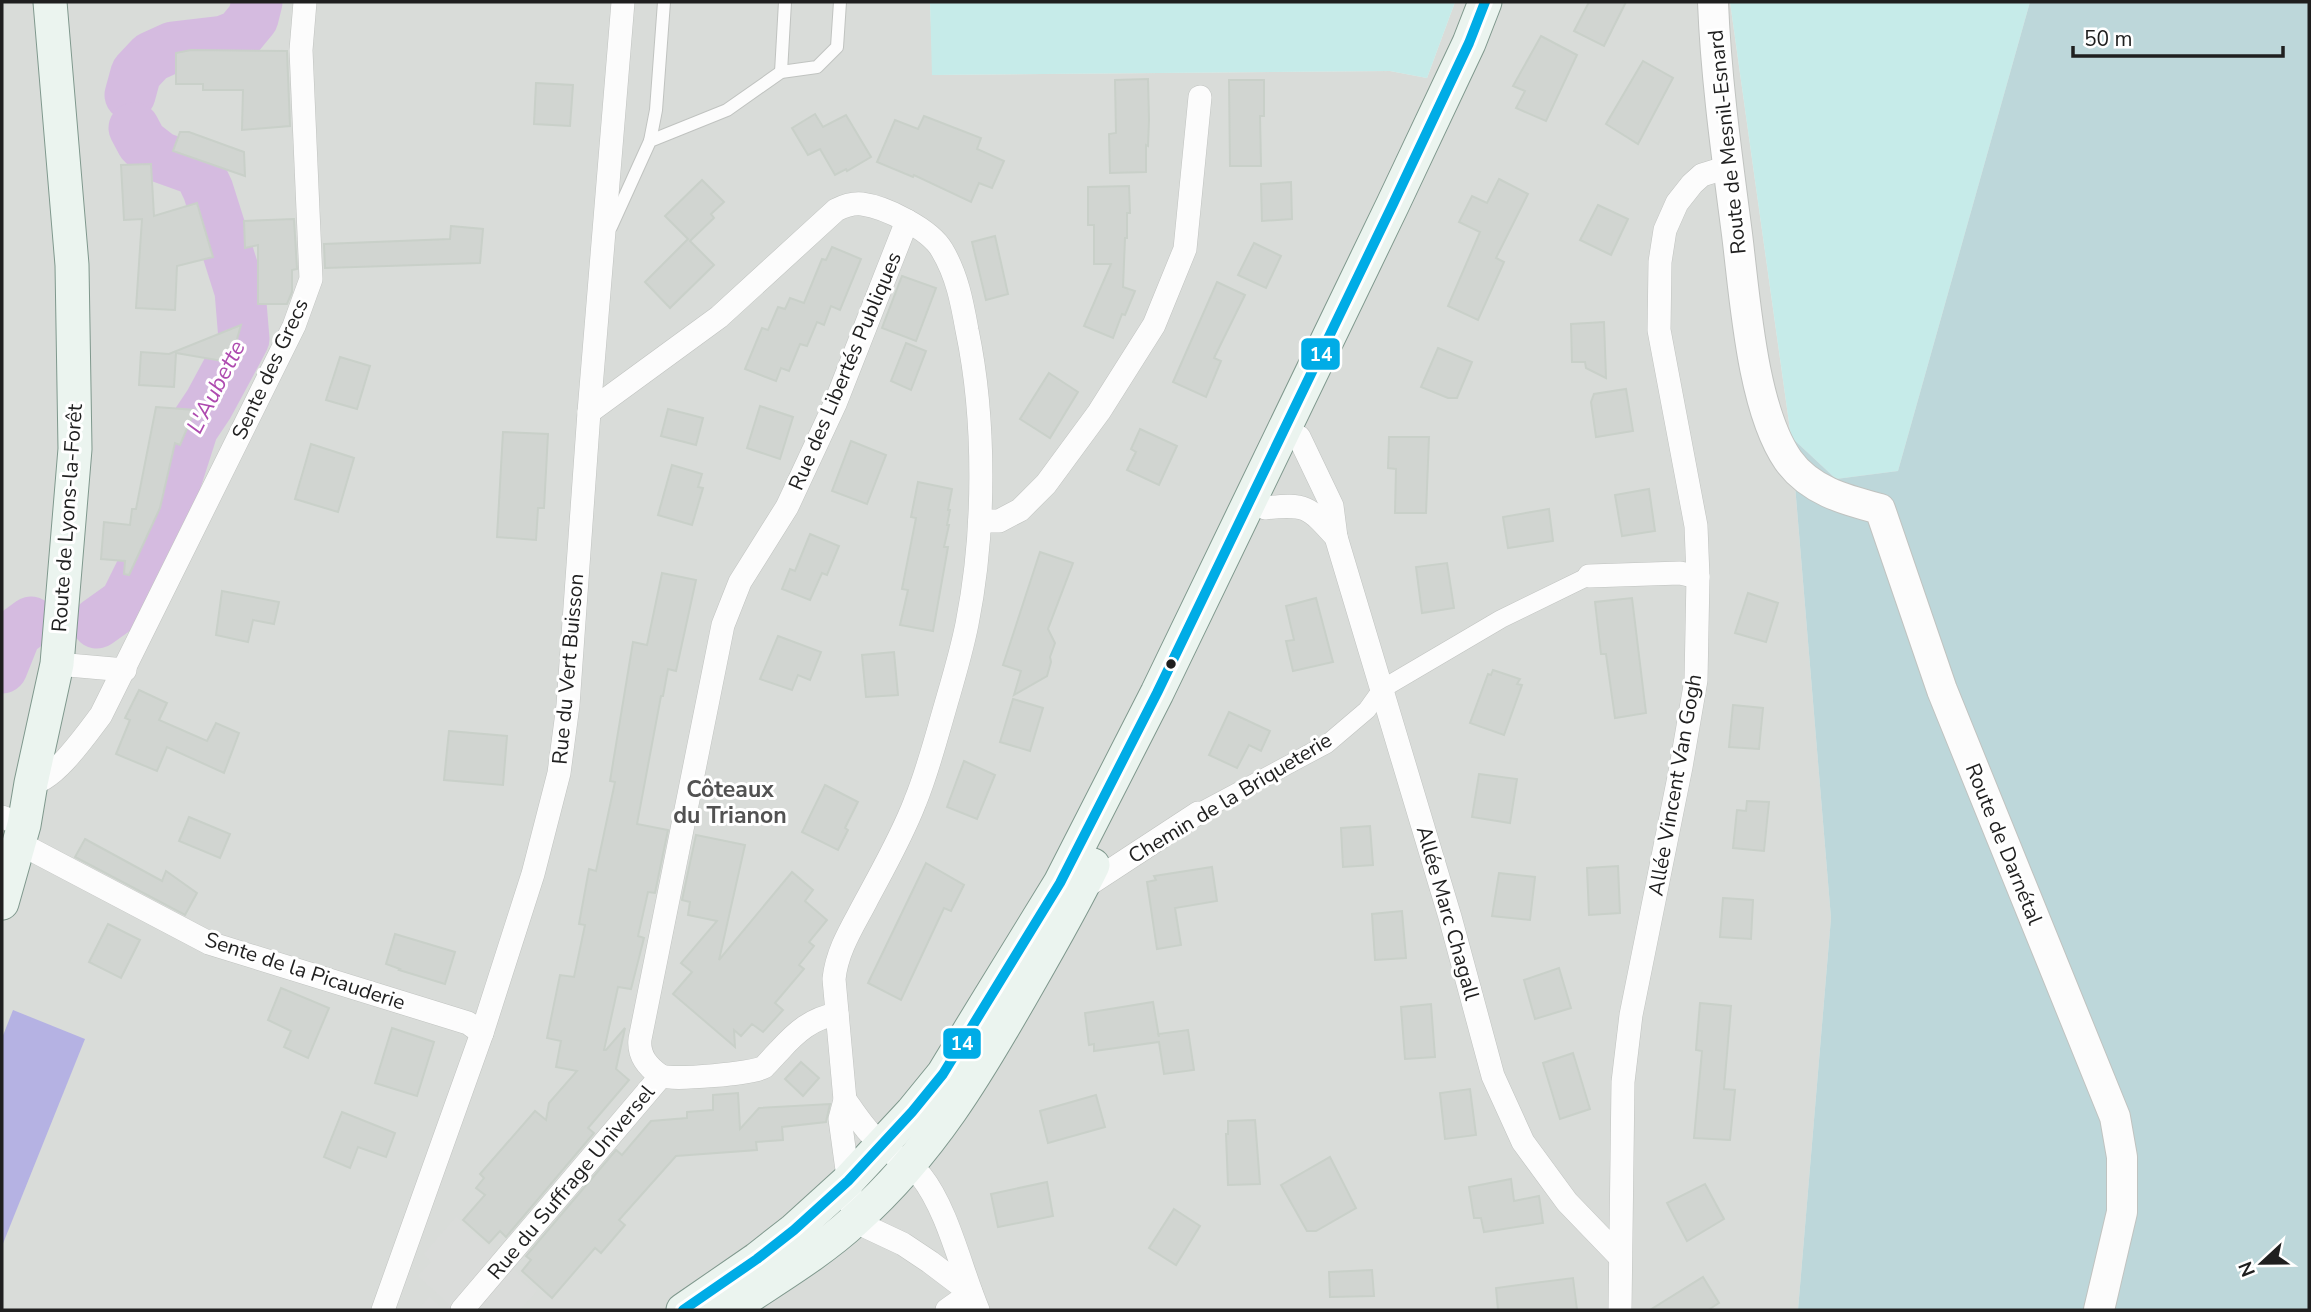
<svg xmlns="http://www.w3.org/2000/svg" width="2311" height="1312" font-family="'Nunito Sans',sans-serif">
<style>
.residential{fill:#d9dcd9}
.grass{fill:#c6ebe9}
.forest{fill:#bdd7da}
.pitch{fill:#b5b2e3}
.parking{fill:#dadcda}
.lines{fill:none;stroke-linecap:round;stroke-linejoin:round}
.river{stroke:#d5bbe0;stroke-width:51}
.building{fill:#d1d5d1;stroke:#c9d0c9;stroke-width:2}
.service-casing{stroke:#c0c3c0;stroke-width:14}
.pedestrian-casing{stroke:#c0c3c0;stroke-width:19}
.minor-casing{stroke:#c0c3c0;stroke-width:24}
.tertiary-casing{stroke:#c0c3c0;stroke-width:32}
.secondary-casing{stroke:#7f988d;stroke-width:35}
.service{stroke:#fcfcfc;stroke-width:12}
.pedestrian{stroke:#fcfcfc;stroke-width:18}
.minor{stroke:#fcfcfc;stroke-width:23}
.tertiary{stroke:#fcfcfc;stroke-width:30}
.secondary{stroke:#ebf4ef;stroke-width:33}
.bus-1-casing{stroke:#fff;stroke-width:16}
.bus-1{stroke:#00ace6;stroke-width:10}
.bus-dot{fill:#1f1f1f;stroke:#fff;stroke-width:2.5}
.labels{text-anchor:middle;dominant-baseline:central;stroke-width:6;stroke-linejoin:round;paint-order:stroke}
.street-label{font-size:21px;fill:#1f1f1f;stroke:#fff}
.water-label{font-size:23px;font-style:italic;fill:#ae4aaf;stroke:#fff}
.neighbourhood-label{font-size:23px;font-weight:bold;fill:#525252;stroke:#fff}
.line-badge{stroke:#fff;stroke-width:2.5}
.badge-label{font-size:19px;text-anchor:middle;font-weight:bold;fill:#fff}
</style>
<rect width="100%" height="100%" fill="#e8ede8"/>
<polygon class="residential" points="2,2 930,2 933,75 1390,71 1427,78 1455,2 1730,2 1791,437 1831,918 1798,1310 2,1310"/>
<g class="grass">
<polygon points="930,2 1455,2 1427,78 1390,71 932,75"/>
<polygon points="1730,2 2030,2 1898,471 1836,479 1791,437"/>
</g>
<polygon class="forest" points="2030,2 2309,2 2309,1310 1798,1310 1831,918 1791,437 1836,479 1898,471"/>
<polygon class="pitch" points="13,1010 85,1039 2,1246 2,1038"/>
<polygon class="parking" points="456,1217 537,1291 520,1310 417,1310 429,1297 444,1310 450,1305 418,1276 431,1262 424,1254"/>
<g class="lines">
<g class="river">
<polyline points="130,95 136,73 151,57 173,47 224,41 239,35 253,18 257,2"/>
<polyline points="97,623 125,603 159,534 193,428 209,404 244,339 240,291 208,190 199,171 160,157 142,143 134,128"/>
<polyline points="2,668 16,633 31,622"/>
</g>
</g>
<g class="building">
<polygon points="1589,2 1626,2 1604,46 1574,31"/>
<polygon points="1541,36 1577,55 1546,121 1516,108 1525,91 1513,86"/>
<polygon points="191,50 287,51 290,126 242,130 243,90 203,90 203,84 176,84 176,53"/>
<polygon points="1643,61 1673,78 1638,144 1606,124"/>
<polygon points="1148,79 1149,120 1148,146 1146,145 1146,172 1110,173 1109,134 1116,133 1115,80"/>
<polygon points="1229,80 1264,80 1264,116 1260,116 1261,166 1230,166"/>
<polygon points="536,83 573,85 570,126 534,124"/>
<polygon points="815,114 823,127 846,115 871,157 847,171 846,169 835,175 820,149 808,155 792,128"/>
<polygon points="924,116 981,138 977,149 1004,161 992,188 979,183 971,202 914,175 913,177 877,162 895,120 918,129"/>
<polygon points="180,132 189,132 244,152 245,176 173,151"/>
<polygon points="151,164 154,216 197,203 213,257 177,266 175,310 136,308 142,219 124,220 121,165"/>
<polygon points="1499,179 1528,194 1496,258 1504,262 1478,320 1448,306 1480,232 1459,222 1472,196 1487,203"/>
<polygon points="702,180 724,202 711,214 714,218 690,241 714,265 670,308 645,282 688,239 665,216"/>
<polygon points="1291,182 1292,219 1262,221 1261,184"/>
<polygon points="1129,186 1130,213 1127,213 1127,238 1125,238 1123,287 1135,291 1125,315 1122,314 1113,338 1084,326 1111,264 1094,264 1094,225 1088,225 1088,187"/>
<polygon points="1598,205 1628,219 1611,255 1580,240"/>
<polygon points="294,219 297,269 292,270 292,292 287,304 258,304 258,245 245,248 244,221"/>
<polygon points="451,226 483,229 480,263 325,268 324,244 450,239"/>
<polygon points="995,236 1008,294 986,300 972,242"/>
<polygon points="1254,243 1281,256 1266,288 1238,275"/>
<polygon points="832,247 861,259 840,310 831,306 824,325 817,322 807,346 800,344 789,371 781,368 776,381 745,369 762,328 768,330 778,307 785,309 790,298 804,303 822,259 826,260"/>
<polygon points="902,276 936,288 916,341 882,328"/>
<polygon points="1217,282 1245,295 1214,358 1221,361 1206,397 1173,382"/>
<polygon points="1604,322 1606,378 1586,368 1585,362 1572,362 1571,324"/>
<polygon points="241,325 234,350 228,362 176,353 174,387 139,385 141,352 169,354"/>
<polygon points="906,343 926,351 911,390 891,381"/>
<polygon points="1438,348 1472,362 1457,398 1448,398 1421,387"/>
<polygon points="340,357 370,366 357,409 326,400"/>
<polygon points="1049,373 1078,392 1050,438 1020,419"/>
<polygon points="1626,389 1633,431 1596,437 1591,402 1594,394"/>
<polygon points="760,406 793,417 780,459 747,448"/>
<polygon points="156,407 195,410 180,445 175,443 160,508 129,575 124,574 125,561 101,559 104,522 130,525 132,509 136,509"/>
<polygon points="668,409 703,418 696,445 661,436"/>
<polygon points="1140,429 1177,446 1159,485 1127,470 1136,452 1131,449"/>
<polygon points="503,432 548,434 544,508 538,508 536,540 497,537"/>
<polygon points="1389,437 1429,437 1426,513 1395,513 1396,469 1388,468"/>
<polygon points="851,441 886,455 867,504 832,491"/>
<polygon points="311,444 354,458 338,512 295,499"/>
<polygon points="672,465 702,474 698,487 703,488 692,525 658,515"/>
<polygon points="918,482 952,489 948,510 950,510 947,525 949,525 944,547 948,547 933,631 900,625 908,590 902,589 916,518 911,517"/>
<polygon points="1649,489 1655,531 1622,536 1615,495"/>
<polygon points="1549,509 1553,541 1508,548 1503,517"/>
<polygon points="810,534 839,546 827,575 822,573 810,600 782,589 790,569 795,571"/>
<polygon points="1040,552 1073,563 1048,629 1055,643 1050,657 1051,662 1047,676 1014,695 1021,671 1003,665"/>
<polygon points="1447,563 1454,608 1422,613 1416,567"/>
<polygon points="662,573 696,580 676,671 668,669 663,696 661,696 637,824 668,830 655,893 648,892 638,936 644,938 631,989 618,987 604,1050 606,1050 625,1028 616,1069 629,1080 588,1128 594,1133 506,1237 500,1231 489,1243 463,1220 485,1195 476,1188 484,1178 480,1174 535,1111 546,1120 549,1103 577,1071 556,1067 561,1041 547,1038 560,975 574,977 585,925 579,924 589,869 596,871 615,782 610,781 633,642 647,645"/>
<polygon points="222,591 279,602 274,624 253,620 248,642 216,635"/>
<polygon points="1748,593 1778,603 1766,642 1735,633"/>
<polygon points="1316,598 1333,662 1293,671 1286,641 1294,640 1286,606"/>
<polygon points="1632,598 1646,713 1615,718 1606,654 1601,654 1595,602"/>
<polygon points="778,636 821,652 810,680 798,675 792,690 760,679"/>
<polygon points="894,652 898,695 866,697 862,655"/>
<polygon points="1493,670 1520,679 1517,684 1522,685 1504,735 1470,723 1488,674 1491,675"/>
<polygon points="139,690 167,703 159,720 207,741 216,723 239,733 224,773 167,747 157,771 116,754 130,720 125,718"/>
<polygon points="1013,699 1043,708 1030,751 1000,742"/>
<polygon points="1733,705 1763,708 1759,749 1729,747"/>
<polygon points="1229,712 1270,731 1261,751 1249,745 1237,768 1209,755"/>
<polygon points="449,731 507,736 503,785 444,780"/>
<polygon points="964,761 995,775 977,819 947,807"/>
<polygon points="1479,774 1517,779 1510,823 1472,817"/>
<polygon points="825,785 858,802 845,828 848,830 838,850 802,832"/>
<polygon points="1747,801 1769,802 1764,851 1733,848 1737,810 1746,811"/>
<polygon points="189,817 230,834 220,858 179,841"/>
<polygon points="1370,826 1373,865 1343,867 1341,828"/>
<polygon points="696,835 745,845 719,960 792,872 813,890 805,901 827,920 809,942 814,946 799,965 804,969 775,1003 783,1010 763,1032 752,1024 741,1036 734,1030 735,1047 673,994 692,972 681,963 717,921 688,915 690,902 682,900"/>
<polygon points="85,839 162,881 166,871 197,893 185,915 75,857"/>
<polygon points="926,863 964,885 951,911 944,908 901,1000 868,983"/>
<polygon points="1618,866 1620,913 1589,915 1587,868"/>
<polygon points="1212,867 1217,901 1175,908 1181,945 1157,949 1147,882 1156,880 1154,876"/>
<polygon points="1499,873 1535,877 1530,920 1492,916"/>
<polygon points="1723,898 1753,900 1751,939 1720,937"/>
<polygon points="1402,911 1406,958 1375,960 1372,914"/>
<polygon points="108,924 140,940 121,978 89,962"/>
<polygon points="395,934 455,952 445,984 399,970 400,969 386,964"/>
<polygon points="1559,968 1571,1008 1535,1019 1524,980"/>
<polygon points="281,988 329,1008 308,1058 284,1047 291,1031 268,1020"/>
<polygon points="1153,1002 1159,1037 1158,1034 1188,1030 1194,1070 1164,1074 1159,1042 1094,1051 1094,1044 1089,1045 1085,1013"/>
<polygon points="1700,1003 1731,1006 1724,1089 1735,1090 1730,1140 1694,1138 1702,1051 1696,1050"/>
<polygon points="1431,1004 1435,1057 1405,1059 1401,1007"/>
<polygon points="392,1028 434,1042 417,1096 375,1083"/>
<polygon points="1573,1053 1590,1109 1560,1119 1543,1063"/>
<polygon points="801,1062 819,1078 803,1096 785,1079"/>
<polygon points="1470,1089 1476,1135 1445,1139 1440,1093"/>
<polygon points="738,1093 740,1129 759,1108 830,1104 826,1122 782,1127 783,1140 756,1142 757,1150 676,1156 619,1220 625,1225 601,1253 595,1248 552,1298 522,1271 531,1260 526,1256 616,1150 622,1155 651,1121 687,1118 687,1112 713,1110 713,1095"/>
<polygon points="1096,1095 1105,1127 1048,1143 1040,1111"/>
<polygon points="342,1112 395,1133 386,1157 358,1147 350,1168 324,1157"/>
<polygon points="1255,1120 1260,1184 1228,1185 1226,1134 1228,1134 1228,1121"/>
<polygon points="1330,1157 1356,1208 1316,1231 1307,1231 1281,1185"/>
<polygon points="1511,1179 1514,1201 1539,1196 1543,1223 1484,1232 1481,1218 1474,1218 1469,1187"/>
<polygon points="1047,1182 1053,1216 998,1227 991,1194"/>
<polygon points="1705,1184 1724,1219 1687,1241 1667,1203"/>
<polygon points="1174,1209 1200,1226 1176,1265 1149,1248"/>
<polygon points="1372,1270 1374,1296 1330,1297 1329,1272"/>
<polygon points="1703,1277 1719,1303 1708,1310 1650,1310"/>
<polygon points="1573,1278 1577,1310 1498,1310 1496,1288"/>
</g>
<g class="lines">
<g class="service-casing">
<g id="service">
<polyline points="781,72 785,2"/>
<polyline points="650,141 656,110 664,2"/>
<polyline points="611,227 650,141 727,110 781,72 817,67 837,47 840,2"/>
</g>
</g>
<g class="pedestrian-casing">
<polyline id="pedestrian" points="1198,813 1327,744 1367,710 1382,689 1501,619 1589,576"/>
</g>
<g class="minor-casing">
<g id="minor">
<path d="M589,412L719,317L836,210C844,206 853,203 862,204C885,207 930,229 942,250C957,275 962,302 967,330C986,421 985,534 967,624C961,654 952,683 944,711C935,742 927,773 915,802C902,836 883,869 866,901C853,926 837,950 834,979L845,1100L840,1119L854,1221L903,1244L930,1262L971,1293"/>
<polyline points="1299,437 1332,506 1336,537"/>
<path d="M1265,508C1306,503 1309,507 1336,537L1450,917L1493,1076L1523,1142L1567,1202L1620,1257"/>
<polyline points="980,521 999,521 1020,510 1046,484 1099,412 1154,325 1185,249 1200,97"/>
<polyline points="1589,576 1680,573 1698,577"/>
<polyline points="57,664 125,670"/>
<path d="M31,783C53,783 88,732 101,715L294,326L311,279L301,50L305,2"/>
<polyline points="2,817 24,825"/>
<polyline points="19,843 209,943 468,1023 482,1033"/>
<polyline points="1082,889 1198,813"/>
<path d="M661,1076C648,1067 638,1056 640,1039L723,625L740,582L787,507L835,404L907,221"/>
<path d="M845,1100C857,1116 867,1133 883,1146C894,1156 911,1164 921,1176C948,1210 961,1270 978,1310"/>
<polyline points="383,1310 482,1033 533,874 559,773 568,705 589,412 623,2"/>
<path d="M462,1310L661,1076C676,1080 752,1074 764,1067C769,1062 774,1056 779,1051C796,1032 812,1018 837,1014"/>
<polyline points="947,1310 971,1293"/>
<polyline points="1620,1310 1623,1082 1631,1015 1681,767 1696,680 1698,577 1696,526 1659,330 1660,262 1665,230 1677,203 1692,184 1702,175 1728,167"/>
</g>
</g>
<g class="tertiary-casing">
<path id="tertiary" d="M1713,2C1716,79 1727,157 1737,234C1745,298 1752,408 1788,460C1810,491 1846,500 1880,509L1942,690L2115,1117L2122,1157V1212L2099,1310"/>
</g>
<g class="secondary-casing">
<g id="secondary">
<polyline points="2,903 24,825 31,783 57,664 75,449 72,265 50,2"/>
<polyline points="683,1310 757,1259 794,1230 848,1181 912,1112 943,1074 985,1005 1060,883 1157,693 1393,204 1469,43 1485,2"/>
<path d="M729,1310C771,1281 817,1255 855,1220C931,1152 977,1074 1027,986C1050,946 1073,906 1093,865"/>
</g>
</g>
<use href="#service" class="service"/>
<use href="#pedestrian" class="pedestrian"/>
<use href="#minor" class="minor"/>
<use href="#tertiary" class="tertiary"/>
<use href="#secondary" class="secondary"/>
<g class="bus-1-casing">
<polyline id="bus-1" points="683,1310 757,1259 794,1230 848,1181 912,1112 943,1074 1060,883 1157,693 1393,204 1469,43 1485,2"/>
</g>
<use href="#bus-1" class="bus-1"/>
</g>
<circle class="bus-dot" cx="1171" cy="664" r="6"/>
<g class="labels">
<g class="street-label">
<text transform="translate(1727 142) rotate(-96)">Route de Mesnil-Esnard</text>
<text transform="translate(270 369) rotate(-65)">Sente des Grecs</text>
<text transform="translate(845 371) rotate(-67)">Rue des Libertés Publiques</text>
<text transform="translate(67 518) rotate(-86)">Route de Lyons-la-Forêt</text>
<text transform="translate(568 669) rotate(-85)">Rue du Vert Buisson</text>
<text transform="translate(1675 785) rotate(-80)">Allée Vincent Van Gogh</text>
<text transform="translate(1230 798) rotate(-31)">Chemin de la Briqueterie</text>
<text transform="translate(2004 844) rotate(68)">Route de Darnétal</text>
<text transform="translate(1448 913) rotate(74)">Allée Marc Chagall</text>
<text transform="translate(305 971) rotate(18)">Sente de la Picauderie</text>
<text transform="translate(571 1182) rotate(-50)">Rue du Suffrage Universel</text>
</g>
<g class="water-label">
<text transform="translate(216 387) rotate(-63)">L'Aubette</text>
</g>
<g class="neighbourhood-label">
<text x="730" y="789">Côteaux<tspan x="730" dy="26">du Trianon</tspan></text>
</g>
</g>
<g class="line-badge">
<rect x="1300" y="337" width="41" height="34" rx="7" fill="#00ace6"/>
<rect x="942" y="1027" width="40" height="33" rx="7" fill="#00ace6"/>
</g>
<g class="badge-label">
<text x="1321" y="361">14</text>
<text x="962" y="1050">14</text>
</g>
<rect width="2311" height="1312" fill="none" stroke="#1f1f1f" stroke-width="7"/>
<g transform="translate(2262 1263) rotate(248)" stroke="#ffffff" stroke-width="5" paint-order="stroke">
<path d="M0-5L12 26L0 18L-12 26Z" fill="#1f1f1f"/>
<text y="-10" font-size="19" font-weight="bold" text-anchor="middle" fill="#1f1f1f">N</text>
</g>
<path d="M2073 46v10h210v-10" fill="none" stroke="#1f1f1f" stroke-width="3.5"/>
<text x="2084" y="46" font-size="21" fill="#1f1f1f" stroke="#ffffff" stroke-width="5" paint-order="stroke">50 m</text>
</svg>
